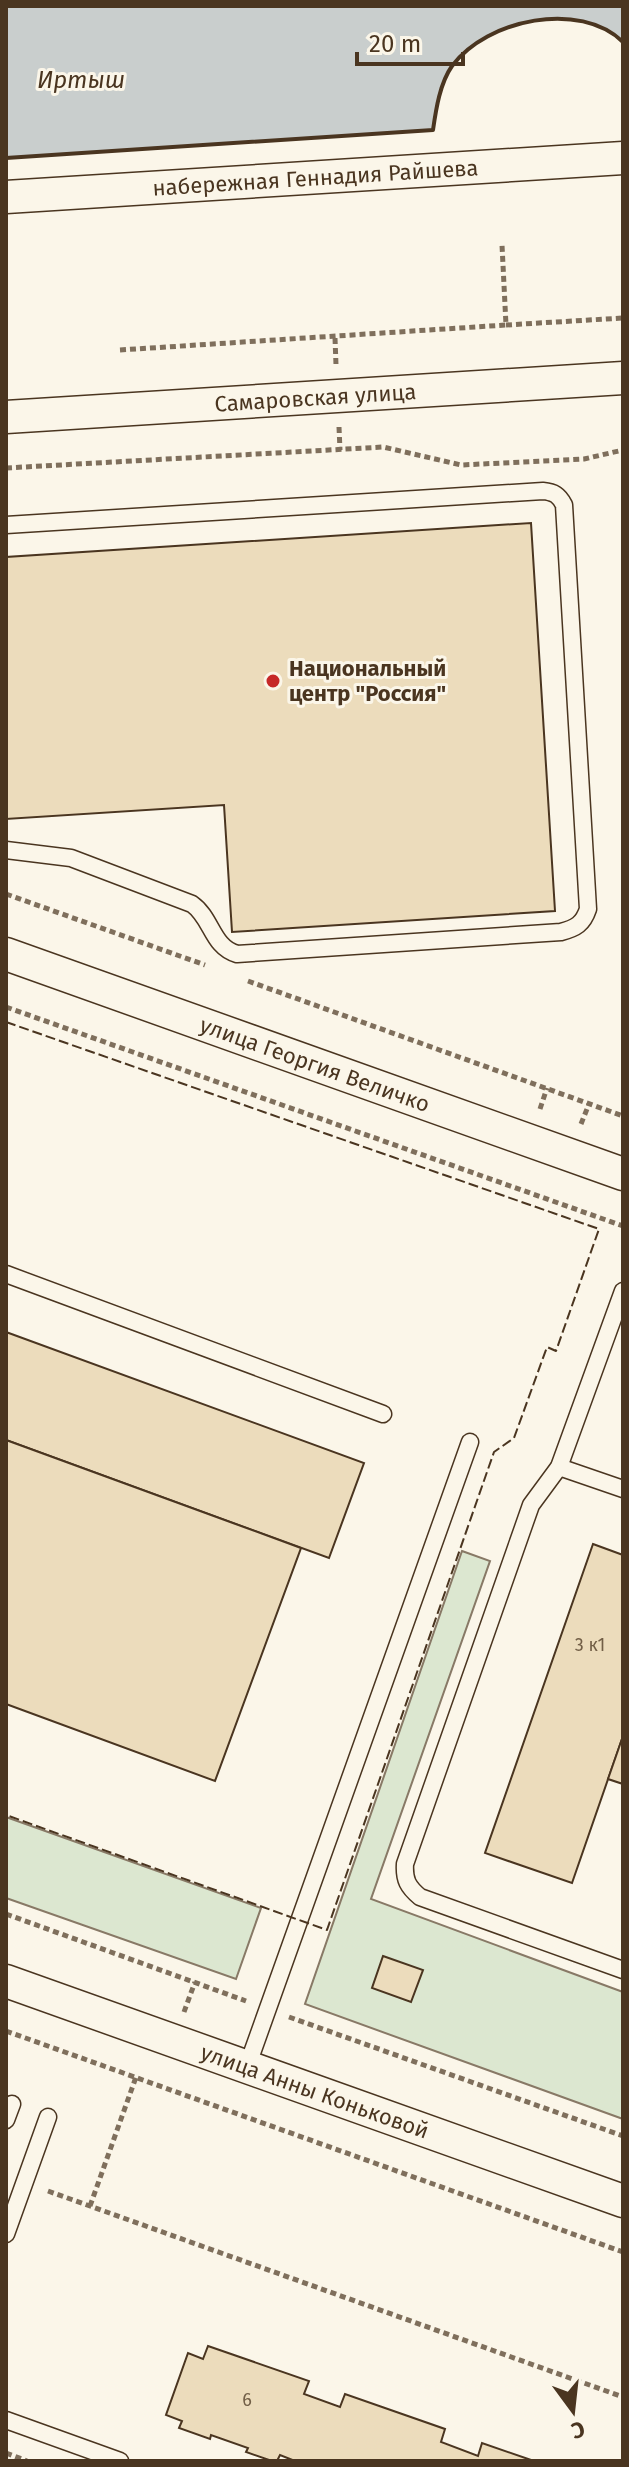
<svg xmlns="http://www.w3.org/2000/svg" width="629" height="2467" font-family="'Fira Sans',sans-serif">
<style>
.green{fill:#dce7d0;stroke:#887966;stroke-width:2}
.water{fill:#c9cecd;stroke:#887966;stroke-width:2}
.building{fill:#ecdcbc;stroke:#4a3520;stroke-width:2}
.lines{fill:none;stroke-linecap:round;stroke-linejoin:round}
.lane-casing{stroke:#4a3520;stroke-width:19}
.street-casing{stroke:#4a3520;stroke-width:35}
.path{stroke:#7f6f5c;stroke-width:5;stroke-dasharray:6 4;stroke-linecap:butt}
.lane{stroke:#fbf6e9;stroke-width:16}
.street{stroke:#fbf6e9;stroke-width:32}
.fence{stroke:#4a3520;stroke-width:2;stroke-dasharray:10 4;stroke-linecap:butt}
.wall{stroke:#4a3520;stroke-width:4}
.poi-dot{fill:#c62828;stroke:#fbf6e9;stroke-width:3}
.labels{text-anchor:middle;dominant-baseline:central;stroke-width:6;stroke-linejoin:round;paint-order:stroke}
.number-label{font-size:18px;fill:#725f47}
.street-label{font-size:22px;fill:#4a3520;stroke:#fbf6e9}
.poi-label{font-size:22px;font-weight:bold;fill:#4a3520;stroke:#fbf6e9;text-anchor:start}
.water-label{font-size:24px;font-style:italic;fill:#4a3520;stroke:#fbf6e9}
</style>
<rect width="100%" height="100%" fill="#fbf6e9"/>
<g class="green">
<polygon points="462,1551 490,1561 371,1899 623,1992 623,2119 305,2004"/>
<polygon points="6,1817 261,1908 236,1979 6,1898"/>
</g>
<path class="water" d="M6,6H623V42C580,0 487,19 452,66C440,83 436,109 433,130L6,158Z"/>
<g class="building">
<polygon points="531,523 555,911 232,932 224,805 6,819 6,557"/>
<polygon points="6,1332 364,1463 329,1558 6,1440"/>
<polygon points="6,1440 301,1548 215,1781 6,1704"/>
<polygon points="593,1544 623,1555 623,1736 572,1883 485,1853"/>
<polygon points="623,1736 623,1784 608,1779"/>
<polygon points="383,1956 423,1970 411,2002 372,1988"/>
<polygon points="208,2346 309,2381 304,2394 340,2407 345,2394 445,2429 441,2442 478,2456 482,2443 534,2461 295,2461 280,2455 277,2461 272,2461 246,2452 248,2448 211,2435 210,2439 179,2428 182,2421 166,2415 188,2353 203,2359"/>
</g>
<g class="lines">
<g class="lane-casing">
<g id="lane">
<path d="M6,525L543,491C554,492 559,495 564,505L588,909C583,924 576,928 561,932L237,954C212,947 212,918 192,904L71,858L6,850"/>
<polyline points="6,1274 383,1414"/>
<path d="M623,1291L559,1467L531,1505L405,1864C404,1880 408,1887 420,1897L623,1970"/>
<polyline points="559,1467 623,1489"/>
<polyline points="247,2067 470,1442"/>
<polyline points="6,2120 12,2104"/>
<polyline points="6,2234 48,2117"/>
<polyline points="6,2420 120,2461"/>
</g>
</g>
<g class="street-casing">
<g id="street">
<path id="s1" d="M6,197L623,158"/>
<path id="s2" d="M6,417L623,378"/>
<path id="s3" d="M6,954L623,1174"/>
<path id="s4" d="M6,1981L623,2201"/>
</g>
</g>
<g class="path">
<polyline points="506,325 623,318"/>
<polyline points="335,338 336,365"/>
<polyline points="120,350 506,325 502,245"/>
<polyline points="339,427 340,450"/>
<polyline points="6,468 383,447 461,465 584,459 623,450"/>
<polyline points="6,894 205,965"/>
<polyline points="248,981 623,1116"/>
<polyline points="6,1007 623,1226"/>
<polyline points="540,1109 547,1088"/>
<polyline points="581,1124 589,1104"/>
<polyline points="6,1914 246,2001"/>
<polyline points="184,2012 195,1982"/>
<polyline points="289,2017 623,2136"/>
<polyline points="6,2031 623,2252"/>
<polyline points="48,2191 623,2397"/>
<polyline points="90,2206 136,2077"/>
<polyline points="6,2453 27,2461"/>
</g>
<use href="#lane" class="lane"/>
<use href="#street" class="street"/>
<polyline class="fence" points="6,1022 599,1229 556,1351 547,1347 514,1438 494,1452 327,1930 6,1815"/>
<path class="wall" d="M6,158L433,130C436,109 440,83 452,66C487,19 580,0 623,42"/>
</g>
<circle class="poi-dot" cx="273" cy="681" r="8"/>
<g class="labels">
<g class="number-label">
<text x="590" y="1645">3 к1</text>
<text x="247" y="2400">6</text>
</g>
<g class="street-label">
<text stroke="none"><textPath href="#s1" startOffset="310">набережная Геннадия Райшева</textPath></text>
<text stroke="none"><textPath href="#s2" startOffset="310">Самаровская улица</textPath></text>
<text stroke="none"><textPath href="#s3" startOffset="328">улица Георгия Величко</textPath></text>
<text stroke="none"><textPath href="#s4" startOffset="328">улица Анны Коньковой</textPath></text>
</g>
<g class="poi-label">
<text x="289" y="668">Национальный<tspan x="289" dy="25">центр "Россия"</tspan></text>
</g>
<g class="water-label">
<text x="81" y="80">Иртыш</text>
</g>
</g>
<rect width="629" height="2467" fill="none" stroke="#4a3520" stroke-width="16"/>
<g transform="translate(573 2411) rotate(165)" stroke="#fbf6e9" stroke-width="6" paint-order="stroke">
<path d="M0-6L14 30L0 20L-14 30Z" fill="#4a3520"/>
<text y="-12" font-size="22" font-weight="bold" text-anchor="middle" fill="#4a3520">С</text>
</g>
<path d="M357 52v12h106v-12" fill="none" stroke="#4a3520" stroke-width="4"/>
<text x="369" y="52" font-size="24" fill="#4a3520" stroke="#fbf6e9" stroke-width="6" paint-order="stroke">20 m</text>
</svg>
